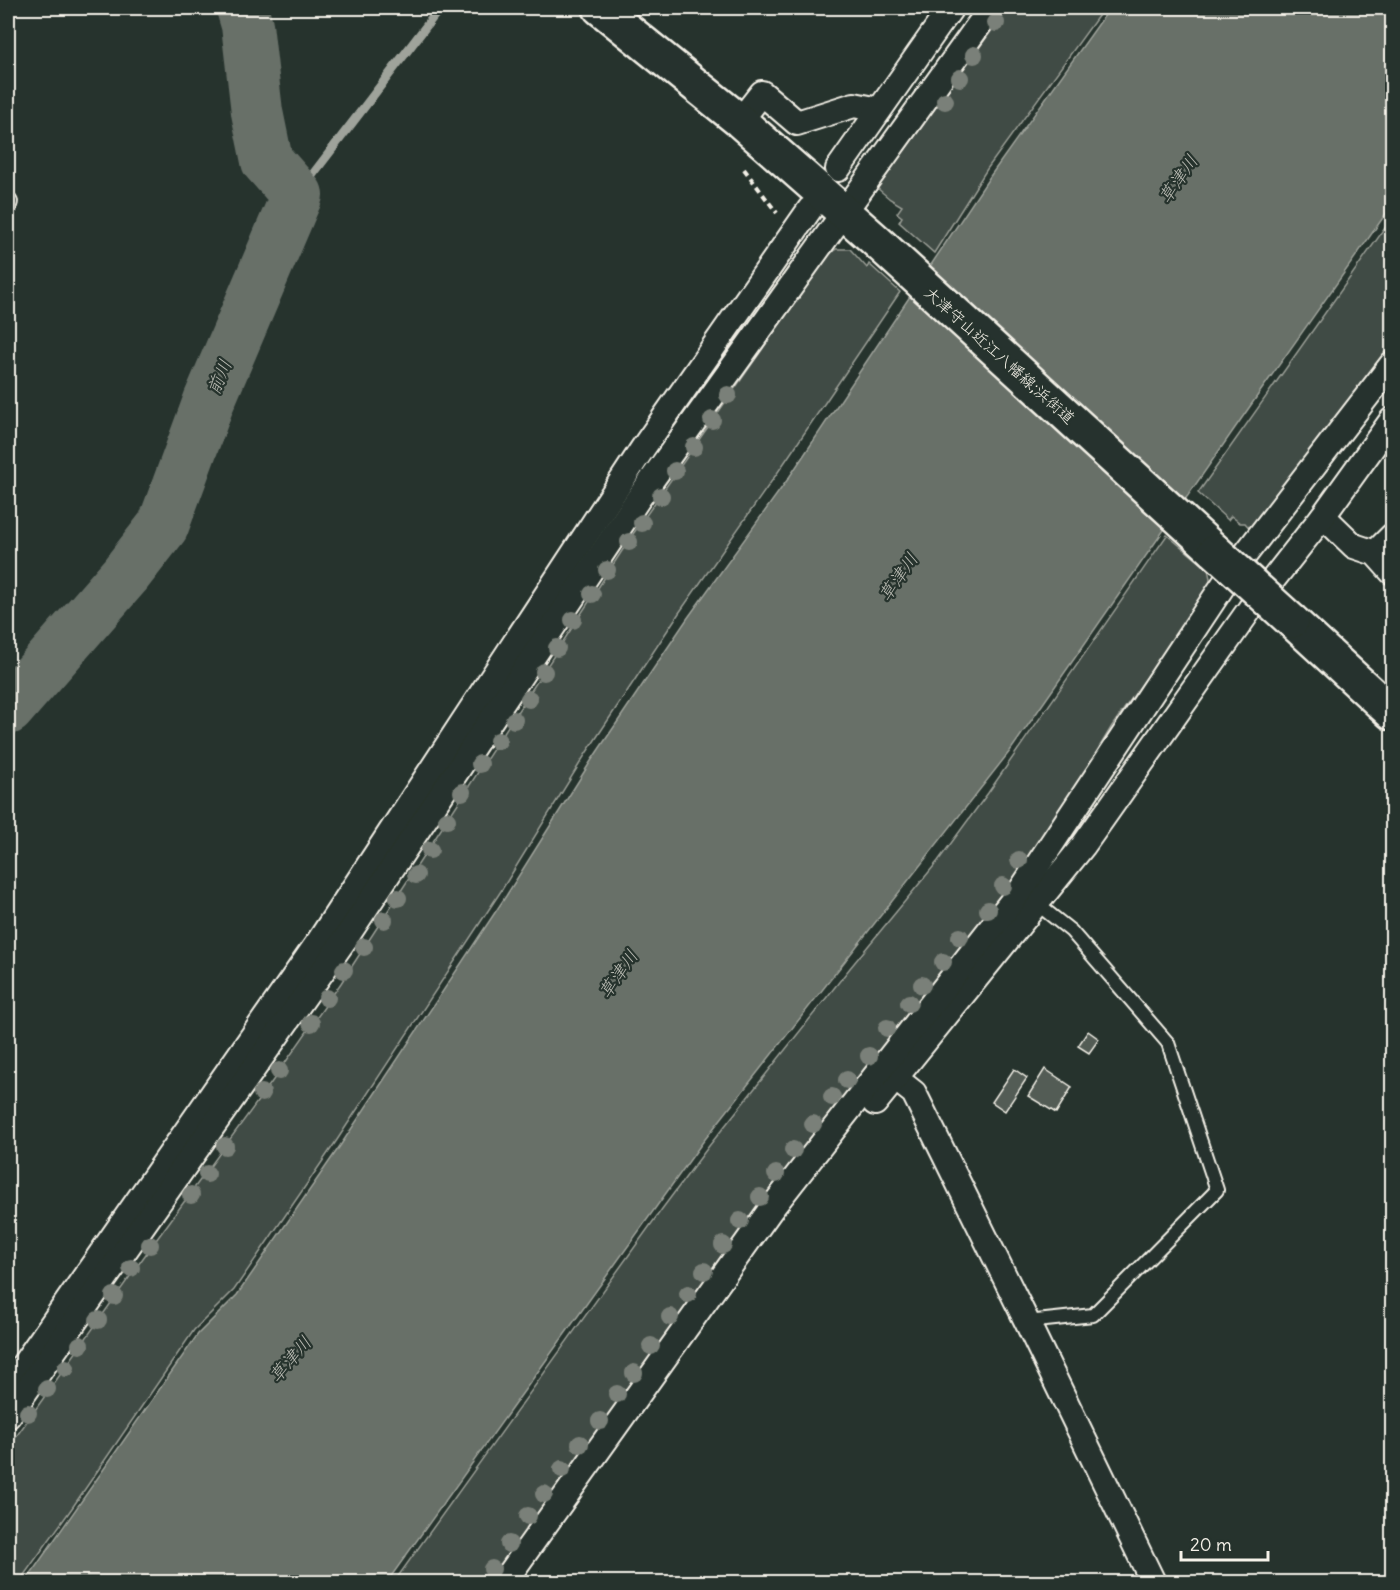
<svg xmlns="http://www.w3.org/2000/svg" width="1400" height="1590" font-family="Delius,'Klee One',sans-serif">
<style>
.green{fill:#414b45;stroke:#9a9e96;stroke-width:1.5}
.water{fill:#676f68;stroke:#9fa39b;stroke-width:1.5}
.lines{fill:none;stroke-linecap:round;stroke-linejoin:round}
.stream{stroke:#9fa39b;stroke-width:9}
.river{stroke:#676f68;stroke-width:52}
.building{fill:#525c55;stroke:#f4f1e8;stroke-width:1.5}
.lane-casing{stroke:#f4f1e8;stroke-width:16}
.street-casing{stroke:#f4f1e8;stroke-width:28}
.primary-casing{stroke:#f4f1e8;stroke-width:38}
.path{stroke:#f4f1e8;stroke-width:4;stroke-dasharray:6 4.5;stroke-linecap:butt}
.lane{stroke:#26332d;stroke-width:12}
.street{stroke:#26332d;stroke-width:24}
.primary{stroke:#26332d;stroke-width:33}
.primary-bridge-casing{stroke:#f4f1e8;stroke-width:38;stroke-linecap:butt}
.primary-bridge{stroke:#26332d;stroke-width:33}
.tree{fill:#7a8079}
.labels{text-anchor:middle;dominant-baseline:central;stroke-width:4.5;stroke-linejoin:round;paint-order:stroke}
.street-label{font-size:16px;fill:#f4f1e8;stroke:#26332d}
.water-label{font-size:18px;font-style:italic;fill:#bcbdb5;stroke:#26332d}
</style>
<rect width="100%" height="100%" fill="#26332d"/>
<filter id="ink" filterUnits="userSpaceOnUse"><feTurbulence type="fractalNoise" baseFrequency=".0167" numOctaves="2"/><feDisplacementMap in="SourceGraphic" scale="12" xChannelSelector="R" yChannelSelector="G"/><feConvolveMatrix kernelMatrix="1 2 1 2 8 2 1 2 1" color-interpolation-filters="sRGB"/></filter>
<g filter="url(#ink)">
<g class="green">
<polygon points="1008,8 1104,8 987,169 934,253 899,222 902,217 897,213 902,206 890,199 877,188"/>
<polygon points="1392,218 1392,346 1253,532 1245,523 1240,523 1231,516 1228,520 1198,493"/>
<polygon points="836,249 850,249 867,268 869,264 900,292 778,472 679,613 585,755 501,891 337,1140 234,1290 194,1330 72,1508 19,1582 8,1582 8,1448 143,1258 271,1083 341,983 633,534 827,257"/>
<polygon points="1167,535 1208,569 1211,583 1208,591 1112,726 1039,848 497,1582 394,1582 662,1209 709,1146 850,968 938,861 988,793"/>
</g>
<polygon class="water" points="1110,8 1392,8 1392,205 1260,392 1010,751 702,1143 387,1582 25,1582 198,1334 237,1295 340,1146 506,896 591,761 687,619 788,479 991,175"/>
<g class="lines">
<polyline class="stream" points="297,195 440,8"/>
<polyline class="river" points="8,709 125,575 163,526 209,401 297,195 267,161 257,112 247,25 242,8"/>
</g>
<g class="building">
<polygon points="1088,1031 1099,1039 1089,1053 1078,1046"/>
<polygon points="1014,1069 1027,1078 1005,1111 992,1102"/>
<polygon points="1045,1069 1072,1087 1056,1113 1028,1096"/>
</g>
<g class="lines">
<g class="lane-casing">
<g id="lane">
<polyline points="8,197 11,202 8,212"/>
<polyline points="1027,1322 1093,1315 1217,1190 1168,1043 1071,931 1036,903"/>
</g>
</g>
<g class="street-casing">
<g id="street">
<polyline points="740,121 762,93 797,123 854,105 879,110"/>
<polyline points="838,169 951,8"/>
<polyline points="1323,516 1354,546 1375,553 1392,572"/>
<polyline points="1375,553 1392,536"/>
<polyline points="895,1078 914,1093 1027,1322 1153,1582"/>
<polyline points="875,1103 1083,846 1250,609 1323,516 1392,420"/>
<polyline points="8,1387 319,941 643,448 810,209"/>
<polyline points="8,1416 345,939 638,499 991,8"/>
<polyline points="504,1582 771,1209 1021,890 1234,569 1392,364"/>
</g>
</g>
<g class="primary-casing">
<g id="primary">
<polyline points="600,8 740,121 873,238 1215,551"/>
<polyline points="1292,621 1392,713"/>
</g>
</g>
<polyline class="path" points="744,169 777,213"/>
<use href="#lane" class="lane"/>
<use href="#street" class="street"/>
<use href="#primary" class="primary"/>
<g class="primary-bridge-casing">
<polyline id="primary-bridge" points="1215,551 1292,621"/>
</g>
<use href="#primary-bridge" class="primary-bridge"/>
</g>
<g class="tree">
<circle cx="996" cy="23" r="9"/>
<circle cx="974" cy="55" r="9"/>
<circle cx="960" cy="78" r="9"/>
<circle cx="945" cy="101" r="9"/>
<circle cx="728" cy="395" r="9"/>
<circle cx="712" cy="420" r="9"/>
<circle cx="694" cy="447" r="9"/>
<circle cx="675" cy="471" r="9"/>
<circle cx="661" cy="496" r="9"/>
<circle cx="642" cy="523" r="9"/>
<circle cx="629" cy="542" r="9"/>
<circle cx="607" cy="570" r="9"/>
<circle cx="592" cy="594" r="9"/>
<circle cx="573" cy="620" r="9"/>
<circle cx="557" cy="648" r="9"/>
<circle cx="544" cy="672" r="9"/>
<circle cx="529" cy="699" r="9"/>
<circle cx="514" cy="720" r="9"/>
<circle cx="498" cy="741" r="9"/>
<circle cx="480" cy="764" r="9"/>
<circle cx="462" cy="792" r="9"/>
<circle cx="447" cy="820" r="9"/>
<circle cx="430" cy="850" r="9"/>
<circle cx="1019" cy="860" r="9"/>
<circle cx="416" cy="875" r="9"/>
<circle cx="1003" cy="886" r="9"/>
<circle cx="398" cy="898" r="9"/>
<circle cx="988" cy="910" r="9"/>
<circle cx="384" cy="920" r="9"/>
<circle cx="960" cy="937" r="9"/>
<circle cx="364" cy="947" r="9"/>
<circle cx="943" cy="962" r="9"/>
<circle cx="344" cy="970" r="9"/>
<circle cx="922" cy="985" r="9"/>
<circle cx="327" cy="998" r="9"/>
<circle cx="909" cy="1003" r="9"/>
<circle cx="311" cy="1023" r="9"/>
<circle cx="887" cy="1028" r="9"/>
<circle cx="869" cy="1056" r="9"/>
<circle cx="279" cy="1071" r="9"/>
<circle cx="847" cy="1080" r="9"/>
<circle cx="262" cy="1093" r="9"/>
<circle cx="832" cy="1097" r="9"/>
<circle cx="813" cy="1124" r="9"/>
<circle cx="225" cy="1146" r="9"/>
<circle cx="793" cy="1150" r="9"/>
<circle cx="207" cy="1174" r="9"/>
<circle cx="776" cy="1174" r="9"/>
<circle cx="191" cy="1195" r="9"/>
<circle cx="760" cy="1197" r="9"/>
<circle cx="740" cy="1221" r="9"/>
<circle cx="150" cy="1245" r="9"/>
<circle cx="723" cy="1245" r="9"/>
<circle cx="131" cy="1268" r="9"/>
<circle cx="704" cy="1271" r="9"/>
<circle cx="688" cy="1294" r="9"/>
<circle cx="114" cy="1296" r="9"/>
<circle cx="670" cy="1317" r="9"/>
<circle cx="98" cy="1320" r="9"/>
<circle cx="80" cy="1345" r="9"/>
<circle cx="651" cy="1346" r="9"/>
<circle cx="66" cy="1368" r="9"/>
<circle cx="634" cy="1373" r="9"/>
<circle cx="47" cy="1389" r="9"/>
<circle cx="617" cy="1394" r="9"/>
<circle cx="28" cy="1413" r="9"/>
<circle cx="600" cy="1421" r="9"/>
<circle cx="580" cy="1444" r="9"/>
<circle cx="562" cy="1469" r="9"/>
<circle cx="544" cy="1494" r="9"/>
<circle cx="528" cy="1516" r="9"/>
<circle cx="509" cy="1544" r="9"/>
<circle cx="492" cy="1569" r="9"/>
</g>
</g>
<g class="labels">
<g class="street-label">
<text transform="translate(1000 355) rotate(42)">大津守山近江八幡線;浜街道</text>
</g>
<g class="water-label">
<text transform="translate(1178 179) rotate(-55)">草津川</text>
<text transform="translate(219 377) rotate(-67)">前川</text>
<text transform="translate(898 577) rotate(-55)">草津川</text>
<text transform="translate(618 974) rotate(-55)">草津川</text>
<text transform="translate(290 1359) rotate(-49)">草津川</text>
</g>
</g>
<rect width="1400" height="1590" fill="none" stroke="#26332d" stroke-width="30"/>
<rect x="15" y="15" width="1370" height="1560" fill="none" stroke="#f4f1e8" stroke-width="2" filter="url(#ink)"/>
<path d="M1181 1551v9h87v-9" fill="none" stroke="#f4f1e8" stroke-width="3"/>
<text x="1190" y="1551" font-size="18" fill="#f4f1e8" stroke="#26332d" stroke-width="4.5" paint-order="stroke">20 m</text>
</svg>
